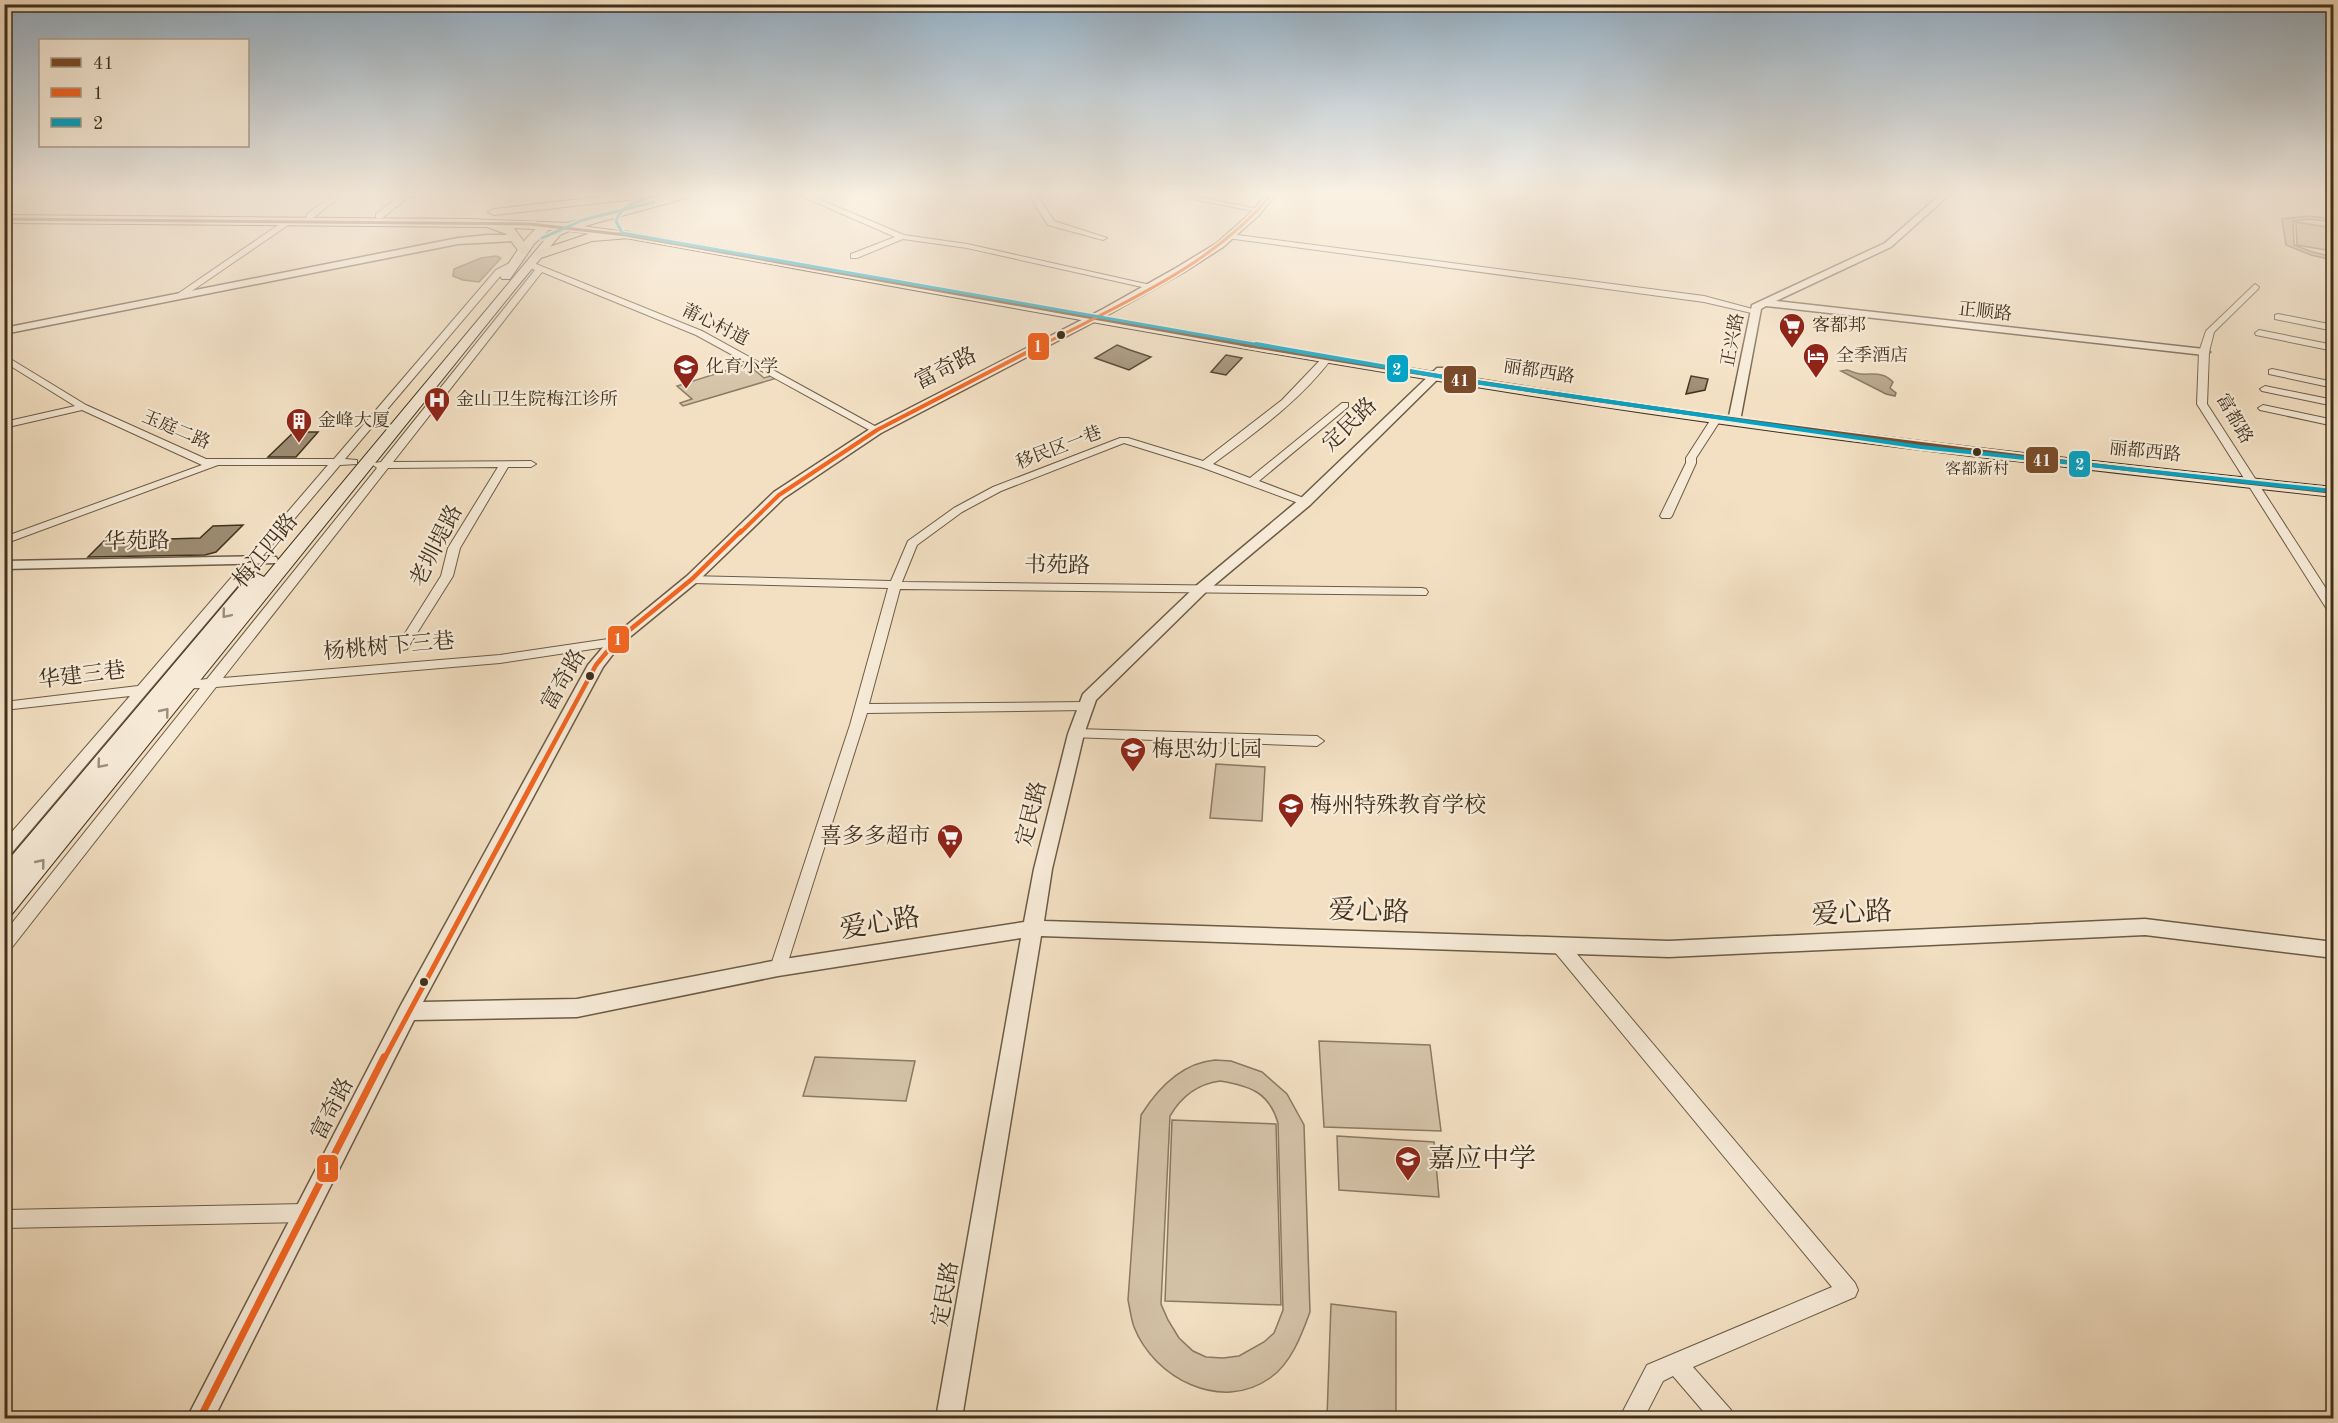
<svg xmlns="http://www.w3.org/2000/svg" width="2338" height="1423" font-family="'Old Standard TT','Noto Serif SC',serif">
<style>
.green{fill:#d4c2a7;stroke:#8a7962;stroke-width:1.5;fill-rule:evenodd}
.water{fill:#b6a48a;stroke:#86765e;stroke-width:1.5}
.building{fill:#9d8c73;stroke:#3f301c;stroke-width:1.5}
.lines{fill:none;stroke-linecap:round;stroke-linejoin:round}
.minor-casing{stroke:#6c5c46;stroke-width:2}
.tertiary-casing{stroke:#6c5c46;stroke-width:3}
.secondary-casing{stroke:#3f301c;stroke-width:2}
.primary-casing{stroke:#3f301c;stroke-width:2}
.minor{fill:#f7ebd8;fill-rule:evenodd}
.tertiary{fill:#f7ebd8;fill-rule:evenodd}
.secondary{fill:#f7ebd8;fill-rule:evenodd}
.primary{fill:#f3e0c3;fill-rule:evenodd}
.bus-1-far1-casing{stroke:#f7ebd8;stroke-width:6}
.bus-1-casing{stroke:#f7ebd8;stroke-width:8}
.bus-2-far4-casing{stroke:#f7ebd8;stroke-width:6}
.bus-2-far3-casing{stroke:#f7ebd8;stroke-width:8}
.bus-2-far2-casing{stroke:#f7ebd8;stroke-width:9}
.bus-2-far1-casing{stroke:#f7ebd8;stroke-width:10}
.bus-2-casing{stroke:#f7ebd8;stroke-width:11}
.bus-3-far1-casing{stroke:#f7ebd8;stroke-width:6}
.bus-3-casing{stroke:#f7ebd8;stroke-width:8}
.bus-1-far1{stroke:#7a4b2a;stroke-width:3}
.bus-1{stroke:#7a4b2a;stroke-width:4}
.bus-2-far4{stroke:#f26522;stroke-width:3}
.bus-2-far3{stroke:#f26522;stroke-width:4}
.bus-2-far2{stroke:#f26522;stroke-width:4.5}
.bus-2-far1{stroke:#f26522;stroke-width:5}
.bus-2{stroke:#f26522;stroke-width:7}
.bus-3-far1{stroke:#03a3c5;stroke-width:3}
.bus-3{stroke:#03a3c5;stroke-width:4}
.oneway{stroke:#9b8e7a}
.bus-dot{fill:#3f301c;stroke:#f7ebd8;stroke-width:2}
.labels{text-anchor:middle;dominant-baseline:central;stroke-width:4.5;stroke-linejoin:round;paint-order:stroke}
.far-bus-label{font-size:16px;fill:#3f301c;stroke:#f7ebd8}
.far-street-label{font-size:18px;fill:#3f301c;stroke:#f7ebd8}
.far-poi-label{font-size:18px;fill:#3f301c;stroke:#f7ebd8;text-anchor:start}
.street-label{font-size:22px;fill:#3f301c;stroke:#f7ebd8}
.poi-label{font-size:22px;fill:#3f301c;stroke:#f7ebd8;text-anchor:start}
.near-street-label{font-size:27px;fill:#3f301c;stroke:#f7ebd8}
.near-poi-label{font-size:27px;fill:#3f301c;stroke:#f7ebd8;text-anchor:start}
.line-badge{stroke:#f7ebd8;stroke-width:2}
.badge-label{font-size:16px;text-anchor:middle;font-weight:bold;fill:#fff}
</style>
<rect width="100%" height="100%" fill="#f3e0c3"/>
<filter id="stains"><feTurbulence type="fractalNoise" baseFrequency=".00333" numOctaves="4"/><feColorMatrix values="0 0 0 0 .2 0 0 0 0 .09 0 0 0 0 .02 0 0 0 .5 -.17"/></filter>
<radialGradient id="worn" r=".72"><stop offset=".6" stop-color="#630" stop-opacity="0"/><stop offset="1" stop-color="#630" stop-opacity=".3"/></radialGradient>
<g class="green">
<polygon points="2308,216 2333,219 2333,222 2310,219 2293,221 2294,245 2312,252 2333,257 2333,260 2311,255 2286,245 2282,219"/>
<polygon points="2296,222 2333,228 2333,251 2297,245"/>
<polygon points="747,364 764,378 774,375 777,378 683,406 680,403 692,399 677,386"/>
<polygon points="1216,764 1265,767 1262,821 1210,818"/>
<polygon points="1319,1041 1430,1045 1441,1131 1324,1127"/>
<polygon points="815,1057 915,1061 906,1101 803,1096"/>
<path d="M1215,1060L1231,1061L1262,1072L1287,1094L1304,1125L1310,1312C1302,1334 1291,1364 1270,1378C1221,1413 1154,1378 1134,1327C1131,1319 1130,1309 1128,1300L1141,1115C1158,1088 1181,1063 1215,1060ZM1220,1081C1250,1086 1269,1092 1278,1123L1283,1310L1274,1333L1264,1342L1239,1356L1223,1358L1206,1357L1193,1351L1179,1338L1168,1320L1161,1304L1170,1116C1181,1097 1198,1084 1220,1081Z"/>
<polygon points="1172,1120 1276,1124 1281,1305 1165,1301"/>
<polygon points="1337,1136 1434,1142 1439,1197 1339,1190"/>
<polygon points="1331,1304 1396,1312 1396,1418 1327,1417"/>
</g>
<g class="water">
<polygon points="496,256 501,258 479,282 463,280 453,276 454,269 481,258"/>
<path d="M1847,370C1851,371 1856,374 1861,374C1873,375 1883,371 1893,382L1890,388L1896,393L1895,396L1886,394L1841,371Z"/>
</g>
<g class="building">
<polygon points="1117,345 1130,350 1151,357 1129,370 1095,358"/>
<polygon points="1226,355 1242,358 1226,375 1211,372"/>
<polygon points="1691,376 1708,379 1705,390 1686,394"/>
<polygon points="294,432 318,432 296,457 268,457"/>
<polygon points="243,525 216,552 205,555 88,557 104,541 200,538 213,526"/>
</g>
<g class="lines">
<g class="minor-casing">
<g id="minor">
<polygon points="333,195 342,195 313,218 307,218 307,214"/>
<polygon points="401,195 431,195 427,197 409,197 382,218 376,218 376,214"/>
<polygon points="799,195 809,195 904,235 967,244 1155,286 1151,289 967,248 903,239 857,258 851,258 851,254 895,237"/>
<polygon points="1029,195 1037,195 1054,221 1107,238 1103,240 1048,225"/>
<polygon points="1172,195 1188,195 1263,210 1259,212"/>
<polygon points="287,219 294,221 183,297 176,295"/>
<polygon points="1230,234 1704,296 1760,311 1756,314 1704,302 1227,238 1226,236"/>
<polygon points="515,260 522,262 502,274 345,459 357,460 357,464 340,465 9,856 4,857 4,841 130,696 4,710 4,702 138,686 328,465 218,465 4,544 4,537 202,465 82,410 4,428 4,422 75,406 4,362 4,355 86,405 206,459 334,459 496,270"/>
<polygon points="530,264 536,264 702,331 882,430 881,432 873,432 696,335 542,272 393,462 531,461 536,464 531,467 508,467 460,548 453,576 407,649 403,650 397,646 441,576 448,548 498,467 388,468 223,678 500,655 615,638 621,642 619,645 500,663 216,687 10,950 4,951 4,933 200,688 173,689 171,686 173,683 207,679 377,468 373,465 374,463 381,462 535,270 530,268"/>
<polygon points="2255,284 2259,287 2258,289 2214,332 2209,352 2207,404 2334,601 2334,615 2328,611 2197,404 2199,352 2206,331"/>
<polygon points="2278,314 2334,325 2334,331 2275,319 2275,315"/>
<polygon points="2259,330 2334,345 2334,351 2256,335 2255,333"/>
<path d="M1325,355L1333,357C1300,401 1256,432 1213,464L1250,478L1342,403H1348V407L1259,481L1309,500V504H1301L1201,467L1124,443L1001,491L962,512L917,545L902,582L1422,588L1426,589L1428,592L1426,595L900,589L869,704L1086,702L1093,706L1086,710L867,713L786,968L784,973L778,975L772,973L770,968L850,725L888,588L692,583L688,582L686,579L688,576L891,581L908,541L954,508L993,487L1120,438H1128L1203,461L1282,400Z"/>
<polygon points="2272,369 2334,382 2334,388 2269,374 2269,370"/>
<polygon points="2265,386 2334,400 2334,406 2262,391 2260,389"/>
<polygon points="2263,405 2334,420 2334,426 2260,410 2258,408"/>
<polygon points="1717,415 1722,418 1696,458 1696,463 1672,516 1670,518 1662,518 1660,516 1686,463 1686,458 1713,416"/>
<polygon points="1076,729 1317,736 1324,741 1317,746 1071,737 1069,734 1071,731"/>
<polygon points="1560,940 1566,941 1855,1283 1858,1290 1855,1297 1693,1367 1731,1410 1734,1418 1709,1418 1673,1376 1663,1381 1644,1418 1622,1418 1622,1413 1647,1365 1832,1287 1554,951 1552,946 1554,941"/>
<polygon points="305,1204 312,1206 315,1213 312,1220 305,1222 4,1228 4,1210"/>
</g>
</g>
<g class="tertiary-casing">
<g id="tertiary">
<polygon points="1266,195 1275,195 1258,216 1223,247 1184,272 1111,313 881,433 784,498 697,582 620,645 603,667 423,1002 577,999 778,960 1024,922 1034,869 1068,734 1083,694 1196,586 1300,499 1437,368 1445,368 1445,372 1310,505 1206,592 1096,700 1084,734 1052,869 1044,921 1669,941 2145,919 2334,942 2334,958 2145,935 1669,957 1041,936 962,1418 936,1418 1021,938 778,976 577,1017 414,1020 214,1418 187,1418 401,1005 588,665 610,639 687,576 774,492 873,427 1103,309 1176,268 1217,243 1252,212"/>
<polygon points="1940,195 1949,195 1891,247 1776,301 2204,349 2210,352 2204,355 1766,306 1761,309 1740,421 1738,424 1730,424 1728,421 1752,305 1885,243"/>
<polygon points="488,235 515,235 520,238 515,241 458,244 4,334 4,328 458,238"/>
<polygon points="271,556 276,557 278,560 276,563 4,569 4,561"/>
</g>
</g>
<g class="secondary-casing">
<g id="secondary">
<path d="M548,222L554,225L552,227L534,244L510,279H502L500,276C513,259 527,229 548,222Z"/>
<path d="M567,224L626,232C976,293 1326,359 1679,409C1896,440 2115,464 2334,487V497C2115,473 1896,449 1679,418C1326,367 976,301 626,238L569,231L560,235L516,288L12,914L4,917V891L7,889H4V865L250,574L256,573L264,577L552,231Z"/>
</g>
</g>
<g class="primary-casing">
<g id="primary">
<polygon points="615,195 642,196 636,199 494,215 488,212 494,209"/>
<polygon points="673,195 692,195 690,197 567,231 514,228 530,250 524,254 520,253 506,234 487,227 4,223 4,215 470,219 567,223"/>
<polygon points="626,231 630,232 630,238 592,241 541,258 535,254 537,251 591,233"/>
</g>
</g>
<use href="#minor" class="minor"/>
<use href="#tertiary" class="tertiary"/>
<use href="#secondary" class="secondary"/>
<use href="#primary" class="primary"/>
<g class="bus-1-far1-casing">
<polyline id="bus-1-far1" points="4,219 530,224 626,235 1251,346"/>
</g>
<g class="bus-1-casing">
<path id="bus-1" d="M1242,344C1605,406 1969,453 2334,492"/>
</g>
<g class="bus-2-far4-casing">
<path id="bus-2-far4" d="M1040,346C1121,304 1212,266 1271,195"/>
</g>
<g class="bus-2-far3-casing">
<polyline id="bus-2-far3" points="740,533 779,495 877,430 1043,344"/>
</g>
<g class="bus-2-far2-casing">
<polyline id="bus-2-far2" points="541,767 596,665 615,642 692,579 741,531"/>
</g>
<g class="bus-2-far1-casing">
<polyline id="bus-2-far1" points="384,1059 542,765"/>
</g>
<g class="bus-2-casing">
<polyline id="bus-2" points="200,1418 384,1057"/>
</g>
<g class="bus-3-far1-casing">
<g id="bus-3-far1">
<path d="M659,195C644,199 621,204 616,221L622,233L1265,346"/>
<polyline points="542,238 583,220 654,202"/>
</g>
</g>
<g class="bus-3-casing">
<polyline id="bus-3" points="1256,344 1467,381 1921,447 2333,491"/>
</g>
<use href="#bus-1-far1" class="bus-1-far1"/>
<use href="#bus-1" class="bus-1"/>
<use href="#bus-2-far4" class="bus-2-far4"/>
<use href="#bus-2-far3" class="bus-2-far3"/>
<use href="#bus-2-far2" class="bus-2-far2"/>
<use href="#bus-2-far1" class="bus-2-far1"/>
<use href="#bus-2" class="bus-2"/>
<use href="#bus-3-far1" class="bus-3-far1"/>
<use href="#bus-3" class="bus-3"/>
</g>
<defs><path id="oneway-chevron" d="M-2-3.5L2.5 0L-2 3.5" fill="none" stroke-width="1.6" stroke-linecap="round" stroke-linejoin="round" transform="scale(1.5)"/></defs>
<g class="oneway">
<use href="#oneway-chevron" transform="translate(226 614) rotate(130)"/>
<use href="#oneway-chevron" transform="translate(165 712) rotate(-51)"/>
<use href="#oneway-chevron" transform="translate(101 764) rotate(130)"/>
<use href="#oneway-chevron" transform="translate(41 863) rotate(-51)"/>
</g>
<linearGradient id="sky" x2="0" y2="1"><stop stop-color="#94aec2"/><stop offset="0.49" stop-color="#faf1e4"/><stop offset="1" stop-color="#faf1e4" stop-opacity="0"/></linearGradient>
<rect width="2338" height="394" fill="url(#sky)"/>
<defs>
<g id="supermarket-pin" transform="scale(1.35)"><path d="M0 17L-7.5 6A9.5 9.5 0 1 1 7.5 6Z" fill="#8f2418" stroke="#f7ebd8"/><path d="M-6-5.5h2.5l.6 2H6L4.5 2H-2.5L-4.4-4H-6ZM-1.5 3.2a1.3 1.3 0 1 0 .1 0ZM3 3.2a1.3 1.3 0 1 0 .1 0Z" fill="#fff"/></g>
<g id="hotel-pin" transform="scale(1.35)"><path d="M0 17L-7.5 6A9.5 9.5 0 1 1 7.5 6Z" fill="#8f2418" stroke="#f7ebd8"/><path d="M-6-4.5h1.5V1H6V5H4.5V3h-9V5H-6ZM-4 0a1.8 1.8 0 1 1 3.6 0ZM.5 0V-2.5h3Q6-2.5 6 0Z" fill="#fff"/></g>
<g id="school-pin" transform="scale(1.35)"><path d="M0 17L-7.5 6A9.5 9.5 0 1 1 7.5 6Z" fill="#8f2418" stroke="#f7ebd8"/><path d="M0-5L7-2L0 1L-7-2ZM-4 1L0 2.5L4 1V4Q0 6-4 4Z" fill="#fff"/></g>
<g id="hospital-pin" transform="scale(1.35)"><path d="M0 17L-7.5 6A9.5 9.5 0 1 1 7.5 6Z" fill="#8f2418" stroke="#f7ebd8"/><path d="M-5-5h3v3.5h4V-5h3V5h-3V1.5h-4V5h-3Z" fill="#fff"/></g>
<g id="building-pin" transform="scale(1.35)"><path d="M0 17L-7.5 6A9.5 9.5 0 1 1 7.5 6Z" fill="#8f2418" stroke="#f7ebd8"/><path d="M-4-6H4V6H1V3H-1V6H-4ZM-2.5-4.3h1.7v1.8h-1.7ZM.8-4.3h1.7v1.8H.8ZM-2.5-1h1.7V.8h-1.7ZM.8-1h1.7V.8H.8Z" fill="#fff"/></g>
</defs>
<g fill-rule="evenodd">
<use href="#supermarket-pin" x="1792" y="326"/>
<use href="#hotel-pin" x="1816" y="356"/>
<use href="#school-pin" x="686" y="367"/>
<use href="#hospital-pin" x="437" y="400"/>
<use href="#building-pin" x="299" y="421"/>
<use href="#school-pin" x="1133" y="750"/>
<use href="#school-pin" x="1291" y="806"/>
<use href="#supermarket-pin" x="950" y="837"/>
<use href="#school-pin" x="1408" y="1159"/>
</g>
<g class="bus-dot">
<circle cx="1061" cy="335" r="5"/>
<circle cx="1977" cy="452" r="5"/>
<circle cx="590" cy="676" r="5"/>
<circle cx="424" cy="982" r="5"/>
</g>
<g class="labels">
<g class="far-bus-label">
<text x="1977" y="470">客都新村</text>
</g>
<g class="far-street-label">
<text transform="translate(1985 312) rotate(6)">正顺路</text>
<text transform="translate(715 325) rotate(26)">莆心村道</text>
<text transform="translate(1733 340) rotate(-79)">正兴路</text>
<text transform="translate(1539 372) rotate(9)">丽都西路</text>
<text transform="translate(2234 419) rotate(60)">富都路</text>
<text transform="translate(176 430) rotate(23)">玉庭二路</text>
<text transform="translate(1059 448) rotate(-21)">移民区一巷</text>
<text transform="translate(2145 452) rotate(6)">丽都西路</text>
</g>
<g class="far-poi-label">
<text x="1812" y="326">客都邦</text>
<text x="1836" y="356">全季酒店</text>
<text x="706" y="367">化育小学</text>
<text x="456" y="400">金山卫生院梅江诊所</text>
<text x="318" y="421">金峰大厦</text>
</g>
<g class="street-label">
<text transform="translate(946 369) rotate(-27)">富奇路</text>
<text transform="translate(1350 425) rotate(-44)">定民路</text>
<text transform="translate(137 542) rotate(-1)">华苑路</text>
<text transform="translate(437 546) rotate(-63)">老圳堤路</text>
<text transform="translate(266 551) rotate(-51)">梅江四路</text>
<text transform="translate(1057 566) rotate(1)">书苑路</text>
<text transform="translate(389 647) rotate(-5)">杨桃树下三巷</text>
<text transform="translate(82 676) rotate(-7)">华建三巷</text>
<text transform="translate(564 680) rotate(-60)">富奇路</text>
<text transform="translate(1032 814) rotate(-76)">定民路</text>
<text transform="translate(333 1109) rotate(-63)">富奇路</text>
<text transform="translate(946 1294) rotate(-80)">定民路</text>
</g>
<g class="poi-label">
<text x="1152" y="750">梅思幼儿园</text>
<text x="1310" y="806">梅州特殊教育学校</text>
<text x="930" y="837" text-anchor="end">喜多多超市</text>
</g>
<g class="near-street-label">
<text transform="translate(1369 912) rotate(2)">爱心路</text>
<text transform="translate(1852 914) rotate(-3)">爱心路</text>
<text transform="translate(880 924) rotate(-9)">爱心路</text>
</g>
<g class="near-poi-label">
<text x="1428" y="1159">嘉应中学</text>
</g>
</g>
<g class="line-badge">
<rect x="1027" y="332" width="23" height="29" rx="6" fill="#f26522"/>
<rect x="1386" y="354" width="23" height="29" rx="6" fill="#03a3c5"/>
<rect x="1443" y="365" width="34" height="29" rx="6" fill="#7a4b2a"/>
<rect x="2025" y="446" width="34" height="28" rx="6" fill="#7a4b2a"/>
<rect x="2068" y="450" width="23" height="28" rx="6" fill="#03a3c5"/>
<rect x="607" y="625" width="23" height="29" rx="6" fill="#f26522"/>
<rect x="316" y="1154" width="23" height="29" rx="6" fill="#f26522"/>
</g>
<g class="badge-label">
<text x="1038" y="352">1</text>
<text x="1397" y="375">2</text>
<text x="1460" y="386">41</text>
<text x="2042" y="466">41</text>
<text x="2080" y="470">2</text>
<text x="618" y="645">1</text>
<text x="327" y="1174">1</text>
</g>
<rect width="2338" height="1423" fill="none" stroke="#f3e0c3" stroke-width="24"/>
<rect x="6" y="6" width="2326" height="1411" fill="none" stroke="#3f301c" stroke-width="3"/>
<rect x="12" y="12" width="2314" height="1399" fill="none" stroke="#3f301c" stroke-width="1.5"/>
<rect x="39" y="39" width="210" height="108" fill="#f7ebd8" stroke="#ada08d" stroke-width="1.5"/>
<rect x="51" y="58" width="30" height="9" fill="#7a4b2a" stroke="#ada08d" stroke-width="1.5"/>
<text x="93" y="69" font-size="18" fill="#3f301c">41</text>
<rect x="51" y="88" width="30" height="9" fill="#f26522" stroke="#ada08d" stroke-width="1.5"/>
<text x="93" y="99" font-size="18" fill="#3f301c">1</text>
<rect x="51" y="118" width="30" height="9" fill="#03a3c5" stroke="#ada08d" stroke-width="1.5"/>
<text x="93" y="129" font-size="18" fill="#3f301c">2</text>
<rect width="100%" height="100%" filter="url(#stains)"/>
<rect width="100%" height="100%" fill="url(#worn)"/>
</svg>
